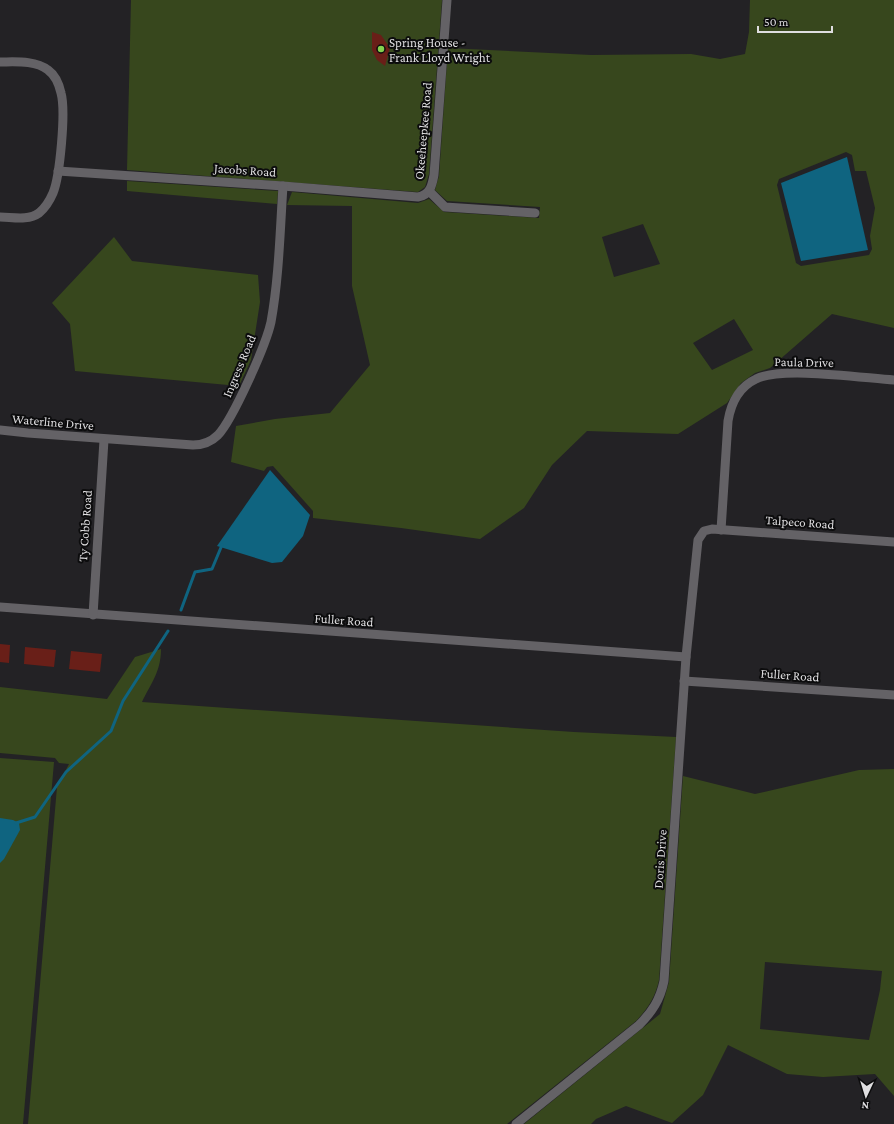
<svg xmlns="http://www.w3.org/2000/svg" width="894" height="1124" font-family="'Crimson Pro',serif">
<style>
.green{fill:#37471d;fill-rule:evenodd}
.water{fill:#0f6480}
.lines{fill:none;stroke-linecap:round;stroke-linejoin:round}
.stream{stroke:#0f6480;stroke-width:3}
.building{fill:#691f18}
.minor{stroke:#646266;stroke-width:9}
.poi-dot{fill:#84d04e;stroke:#0c0c0d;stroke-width:1.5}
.labels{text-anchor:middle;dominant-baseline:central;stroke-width:4;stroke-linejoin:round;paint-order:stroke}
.poi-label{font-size:13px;fill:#dfdee0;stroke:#0c0c0d;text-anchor:start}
.street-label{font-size:13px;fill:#dfdee0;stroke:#0c0c0d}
</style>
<rect width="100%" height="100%" fill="#232225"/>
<g class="green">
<polygon points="131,0 442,0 429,174 425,187 418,192 127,170"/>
<path d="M750,0H894V328L832,314L770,368L755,373L741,383L727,403L678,434L587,431L552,465L524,508L480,539L401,528L313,518V511L273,466L267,467L264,471L231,462L236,426L275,419L330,413L370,365L352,286V206L287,205L292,192L418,203L429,199L444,212L539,218L540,207L447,201L435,190L439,176L448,48L591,55L691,54L720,59L745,54L749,32ZM846,152L852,155L855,171H866L875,208L870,236L872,249L869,255L801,266L796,263L777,185L779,179ZM643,224L660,264L614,277L602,237ZM734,319L753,350L712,370L693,343Z"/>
<polygon points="127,181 278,191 277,204 127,191"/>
<polygon points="114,237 132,261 258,275 260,302 251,360 239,386 75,371 70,324 52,303"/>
<path d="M161,649C161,672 151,683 142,702L574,732L676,737L659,980C655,998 648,1008 636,1021L507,1124H28L57,787L69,764L59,763L55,758L0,753V687L107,699L135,657Z"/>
<polygon points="0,758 54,762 23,1124 0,1124"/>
<path d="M894,769V1096L875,1074L823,1077L787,1074L728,1045L703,1095L672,1123L626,1106L596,1119L591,1124H524L660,1014L669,982L683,776L755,794L859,770ZM765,962L882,971L880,990L869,1040L760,1029Z"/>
</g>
<g class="water">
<polygon points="847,157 868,250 801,261 781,183"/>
<polygon points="270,470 310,515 303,536 282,562 272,563 217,546"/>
<polygon points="0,818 13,820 19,823 20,830 4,859 0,863"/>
</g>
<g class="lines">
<g class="stream">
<polyline points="181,610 195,572 212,569 222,545"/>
<polyline points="16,823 35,817 66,772 111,731 123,701 168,631"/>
</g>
</g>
<g class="building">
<polygon points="372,32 381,35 390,48 385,66 377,60 372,50"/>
<polygon points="0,644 10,645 9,663 0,662"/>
<polygon points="25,647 56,650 54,667 24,664"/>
<polygon points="71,651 102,654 100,672 69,669"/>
</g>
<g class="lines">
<g class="minor">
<path d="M0,62C15,62 35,60 48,70C55,75 59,84 61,93C66,111 60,176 53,193C50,200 45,208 39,213C28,221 12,217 0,217"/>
<path d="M58,171L283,186L418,197C430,195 432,186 434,175L447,0"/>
<polyline points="429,191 445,207 535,213"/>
<path d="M0,430L28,433L193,445C203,445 211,442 218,435C233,419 266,345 271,322C279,278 280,231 283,186"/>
<path d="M721,530L728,421C731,403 739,387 756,379C781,366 863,378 894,380"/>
<polyline points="0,607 686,657"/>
<polyline points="93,615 104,440"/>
<polyline points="684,681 894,695"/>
<path d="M516,1124L639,1025C652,1012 660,1000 664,981L686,657L698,540L704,531L712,529L894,542"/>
</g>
</g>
<circle class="poi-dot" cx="381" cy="49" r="4"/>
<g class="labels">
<g class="poi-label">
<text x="389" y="42">Spring House -<tspan x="389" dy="15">Frank Lloyd Wright</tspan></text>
</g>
<g class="street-label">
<text transform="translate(423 131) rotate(-85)">Okeeheepkee Road</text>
<text transform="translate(245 170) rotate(4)">Jacobs Road</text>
<text transform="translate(804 362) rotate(1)">Paula Drive</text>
<text transform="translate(239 366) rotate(-67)">Ingress Road</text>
<text transform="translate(53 422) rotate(5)">Waterline Drive</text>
<text transform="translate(800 522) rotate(4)">Talpeco Road</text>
<text transform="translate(85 526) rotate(-86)">Ty Cobb Road</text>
<text transform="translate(344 620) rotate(4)">Fuller Road</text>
<text transform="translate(790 675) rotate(4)">Fuller Road</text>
<text transform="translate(660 859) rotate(-86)">Doris Drive</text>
</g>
</g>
<g transform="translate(866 1096) rotate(184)" stroke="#0c0c0d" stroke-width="3" paint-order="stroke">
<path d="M0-3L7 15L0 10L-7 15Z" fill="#dfdee0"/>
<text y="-6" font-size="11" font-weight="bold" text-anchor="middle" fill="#dfdee0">N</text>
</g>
<path d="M758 26v6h74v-6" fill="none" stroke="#dfdee0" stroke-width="2"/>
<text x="764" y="26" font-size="12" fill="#dfdee0" stroke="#0c0c0d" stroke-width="3" paint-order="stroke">50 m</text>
</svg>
